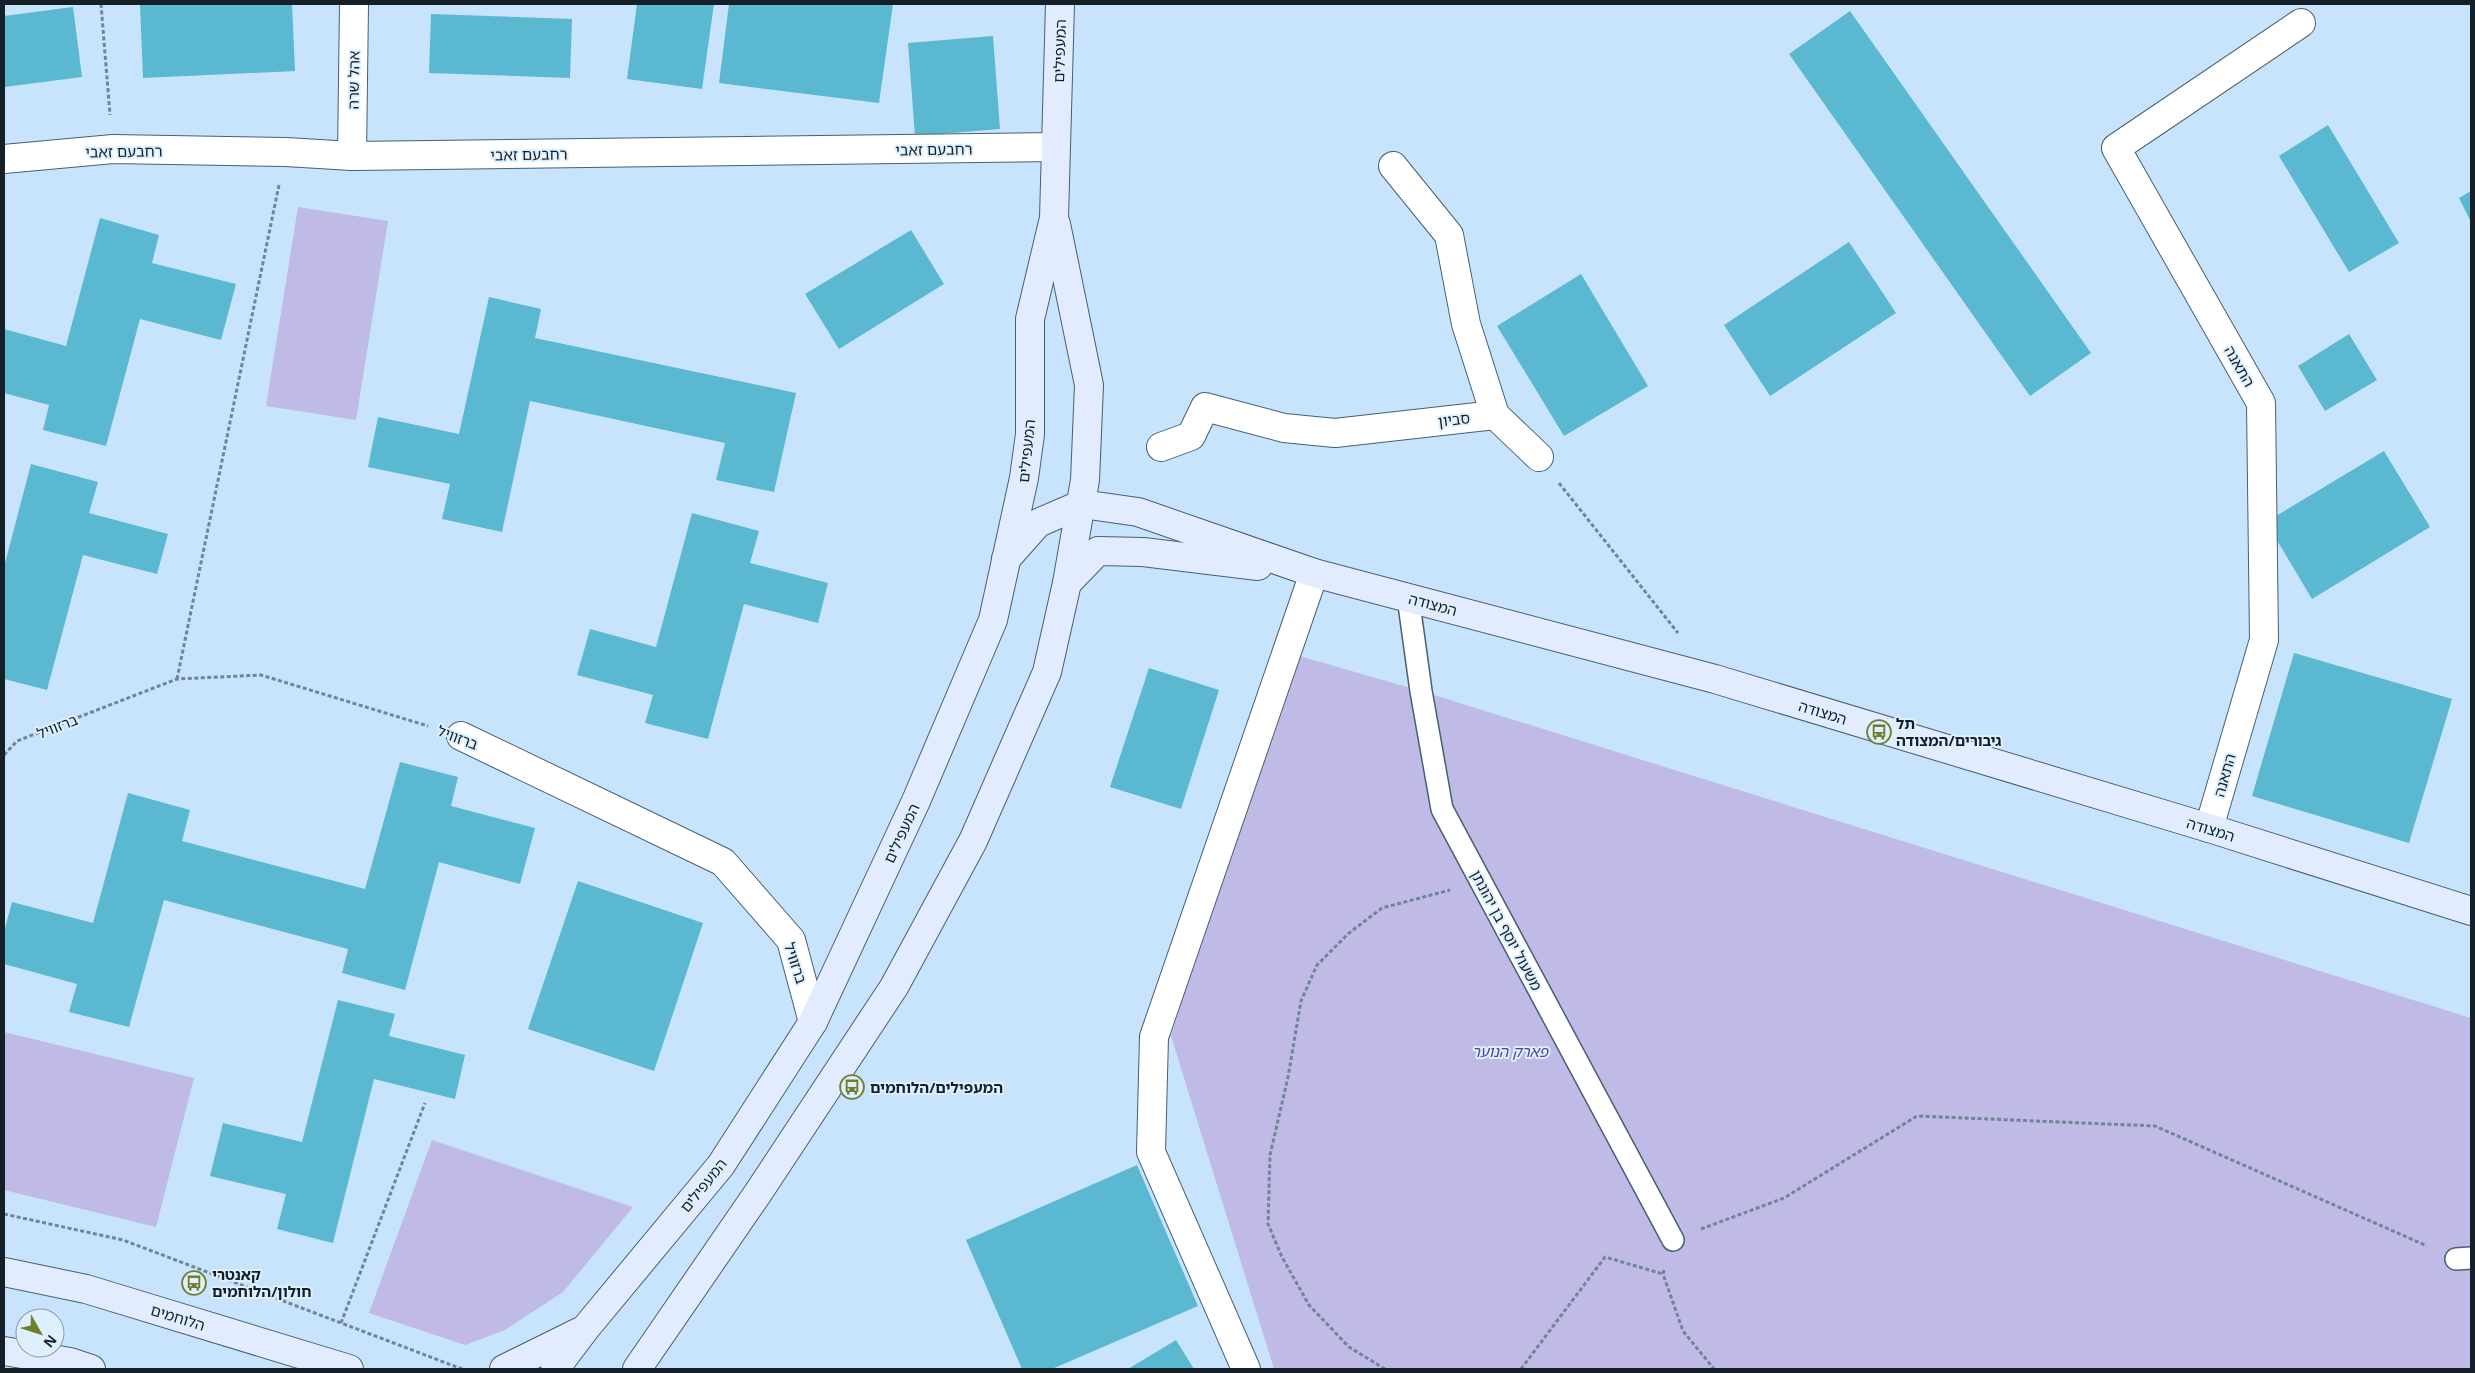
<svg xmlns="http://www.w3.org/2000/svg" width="2475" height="1373" font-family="Georgia,'Noto Sans Hebrew',serif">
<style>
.green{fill:#bfbae6}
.building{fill:#5ab8d0}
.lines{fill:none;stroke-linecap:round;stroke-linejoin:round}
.lane-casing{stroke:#466074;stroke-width:24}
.street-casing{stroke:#466074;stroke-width:30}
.secondary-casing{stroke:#466074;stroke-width:30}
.path{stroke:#708595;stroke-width:3;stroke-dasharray:4 2.5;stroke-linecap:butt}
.lane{stroke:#fff;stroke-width:21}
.street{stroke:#fff;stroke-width:28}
.secondary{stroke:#e3ebff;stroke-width:28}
.labels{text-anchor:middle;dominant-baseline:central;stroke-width:4;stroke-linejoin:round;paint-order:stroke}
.street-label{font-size:15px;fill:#141f27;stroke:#def0fe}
.poi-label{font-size:15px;font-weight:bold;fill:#141f27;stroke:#def0fe;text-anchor:start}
.park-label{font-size:15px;font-style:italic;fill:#524190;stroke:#def0fe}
</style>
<rect width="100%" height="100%" fill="#c7e4fc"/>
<g class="green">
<polygon points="298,207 388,221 356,420 266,406"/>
<polygon points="1289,653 1421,691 2471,1018 2471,1369 1274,1369 1171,1036"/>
<polygon points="4,1032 194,1078 156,1227 4,1190"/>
<polygon points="432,1140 633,1207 563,1292 505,1330 465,1345 369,1313"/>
</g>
<g class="building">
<polygon points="140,4 292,4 295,71 143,78"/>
<polygon points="637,4 714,4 702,89 627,79"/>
<polygon points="729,4 893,4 879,103 719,83"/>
<polygon points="73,7 82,77 4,87 4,16"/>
<polygon points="1850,11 2091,353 2030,396 1789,54"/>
<polygon points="431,14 572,19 570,78 429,73"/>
<polygon points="993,36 1000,129 915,136 908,43"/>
<polygon points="2328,125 2399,243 2349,272 2279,156"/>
<polygon points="2471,191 2471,222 2459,198"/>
<polygon points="100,218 159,235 152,263 236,284 221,340 140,319 106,446 43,430 49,405 4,393 4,329 66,346"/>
<polygon points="911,230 944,284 839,349 805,294"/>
<polygon points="1849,242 1896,313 1770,396 1724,325"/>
<polygon points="1581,274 1648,386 1564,436 1497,326"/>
<polygon points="489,297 541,309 535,338 796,393 774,492 716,480 725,443 530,401 502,532 442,519 450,484 368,467 378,417 459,434"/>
<polygon points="2349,334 2377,380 2325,411 2298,366"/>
<polygon points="2384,451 2430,527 2312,599 2266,522"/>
<polygon points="31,464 98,482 89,513 168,534 157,574 83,555 47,690 4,679 4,567"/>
<polygon points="692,513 759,531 750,563 828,583 818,623 744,604 708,739 645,723 653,695 577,675 590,629 656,647"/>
<polygon points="2294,653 2452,699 2409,843 2252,796"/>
<polygon points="1149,668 1219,690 1181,809 1110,787"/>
<polygon points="400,762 458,777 451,806 535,828 520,884 439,862 405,990 342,973 348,949 164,900 129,1027 69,1012 77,984 4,964 4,932 12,902 93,923 128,793 190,810 182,841 365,889"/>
<polygon points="578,881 703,923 654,1071 528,1029"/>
<polygon points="338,1000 395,1014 389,1036 465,1055 455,1099 374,1079 333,1243 277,1229 286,1194 210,1176 223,1123 302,1142"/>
<polygon points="1137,1165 1198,1306 1052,1369 1022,1369 966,1240"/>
<polygon points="1176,1340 1194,1369 1128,1369"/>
</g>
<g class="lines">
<g class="lane-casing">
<g id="lane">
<polyline points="1408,597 1421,691 1442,809 1673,1240"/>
<polyline points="2456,1259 2471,1258"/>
</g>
</g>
<g class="street-casing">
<g id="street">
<polyline points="352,156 354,4"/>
<polyline points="4,159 113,149 286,152 352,156 1055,147"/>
<polyline points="1393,166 1449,235 1466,324 1495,415 1539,457"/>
<polyline points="1161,447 1191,436 1205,407 1284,428 1335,433 1495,415"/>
<polyline points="461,736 723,862 791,940 813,1022"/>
<polyline points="2209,828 2264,640 2261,403 2116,148 2301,23"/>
<polyline points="1246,1369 1151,1152 1154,1037 1314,573"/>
</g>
</g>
<g class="secondary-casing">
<g id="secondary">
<polyline points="1006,559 1038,523 1082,504 1138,512 1314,573 1715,679 2209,828 2471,911"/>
<polyline points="1067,583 1098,551 1143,552 1258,566"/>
<polyline points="4,1272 86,1289 349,1369"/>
<polyline points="4,1351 70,1362 91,1369"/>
<polyline points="504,1369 579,1332"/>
<polyline points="555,1369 585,1329 721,1165 813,1022 916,801 993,620 1024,478 1030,434 1030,319 1054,218 1060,4"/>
<polyline points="637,1369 758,1193 894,987 973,841 1047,672 1067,583 1085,480 1089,385 1056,224"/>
</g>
</g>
<g class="path">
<polyline points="101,4 110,115"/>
<polyline points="1559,483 1678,633"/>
<polyline points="177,679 279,185"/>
<polyline points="4,755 17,741 177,679 261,675 428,726"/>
<polyline points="4,1214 123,1240 462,1369"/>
<polyline points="1701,1229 1784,1198 1917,1116 2155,1126 2427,1246"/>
<polyline points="1664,1270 1663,1274 1683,1331 1714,1369"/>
<polyline points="341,1323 425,1103"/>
<polyline points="1385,1369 1349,1347 1309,1305 1282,1257 1268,1224 1270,1155 1288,1077 1301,1001 1317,965 1349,933 1382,908 1450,890"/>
<polyline points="1521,1369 1605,1257 1663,1274"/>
</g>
<use href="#lane" class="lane"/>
<use href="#street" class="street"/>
<use href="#secondary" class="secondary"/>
</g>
<defs>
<g id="bus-ring" transform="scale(1.25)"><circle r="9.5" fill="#def0fe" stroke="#6f7e2d" stroke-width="1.5"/><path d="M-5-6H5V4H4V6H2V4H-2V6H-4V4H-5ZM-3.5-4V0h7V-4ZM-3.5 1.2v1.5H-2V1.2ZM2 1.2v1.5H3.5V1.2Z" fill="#6f7e2d"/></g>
</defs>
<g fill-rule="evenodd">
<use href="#bus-ring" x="1879" y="732"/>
<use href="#bus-ring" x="852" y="1087"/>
<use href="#bus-ring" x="194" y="1283"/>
</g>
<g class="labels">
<g class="street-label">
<text transform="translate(1059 51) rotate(-88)">המעפילים</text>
<text transform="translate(353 80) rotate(-89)">אהל שרה</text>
<text transform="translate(934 149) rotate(-1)">רחבעם זאבי</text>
<text transform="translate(124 151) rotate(-1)">רחבעם זאבי</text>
<text transform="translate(529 154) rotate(-1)">רחבעם זאבי</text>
<text transform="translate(2240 366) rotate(60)">התאנה</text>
<text transform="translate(1454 419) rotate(-7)">סביון</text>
<text transform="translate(1026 451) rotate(-84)">המעפילים</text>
<text transform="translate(1433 604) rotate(15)">המצודה</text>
<text transform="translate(1823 712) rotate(17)">המצודה</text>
<text transform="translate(57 726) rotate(-21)">ברזוויל</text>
<text transform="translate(458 737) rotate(21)">ברזוויל</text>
<text transform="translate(2224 775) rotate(-74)">התאנה</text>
<text transform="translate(2211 829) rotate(17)">המצודה</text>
<text transform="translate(901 833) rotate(-65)">המעפילים</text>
<text transform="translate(1507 930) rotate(62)">משעול יוסף בן יהונתן</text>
<text transform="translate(796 963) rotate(72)">ברזוויל</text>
<text transform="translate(703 1185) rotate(-51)">המעפילים</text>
<text transform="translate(178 1317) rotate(17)">הלוחמים</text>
</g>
<g class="poi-label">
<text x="1896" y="723">תל<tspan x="1896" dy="17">גיבורים/המצודה</tspan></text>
<text x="870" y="1087">המעפילים/הלוחמים</text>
<text x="212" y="1274">קאנטרי<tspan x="212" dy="17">חולון/הלוחמים</tspan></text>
</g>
<g class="park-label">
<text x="1510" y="1051">פארק הנוער</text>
</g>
</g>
<rect width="2475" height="1373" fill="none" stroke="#141f27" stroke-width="10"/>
<g transform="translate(40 1333) rotate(129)"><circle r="24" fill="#def0fe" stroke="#8d9ca8"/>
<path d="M0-4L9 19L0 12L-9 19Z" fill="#6f7e2d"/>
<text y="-8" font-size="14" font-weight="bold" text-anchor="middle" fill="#141f27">N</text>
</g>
</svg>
